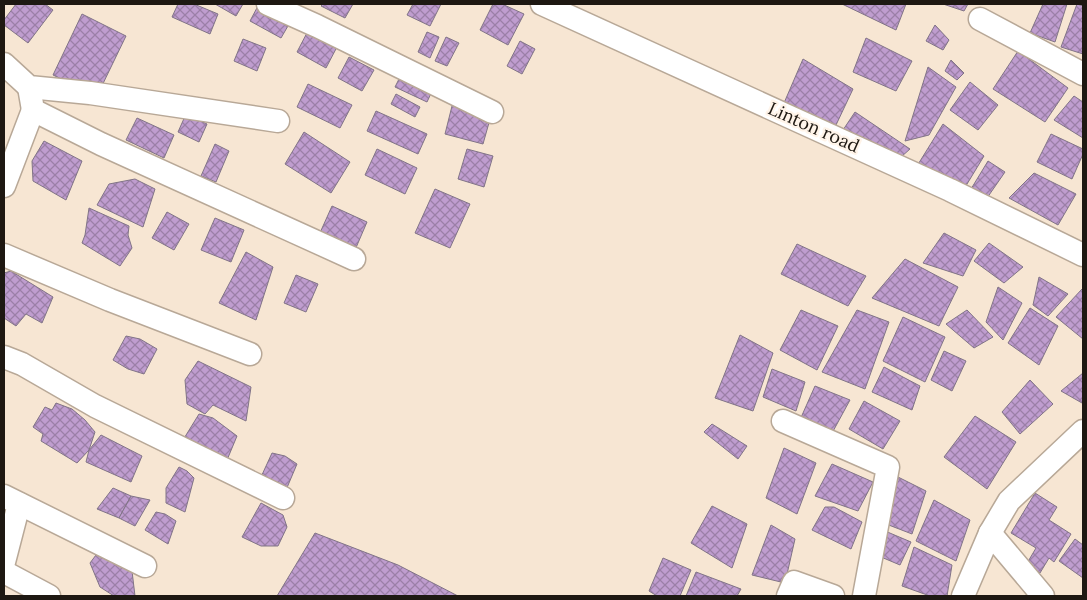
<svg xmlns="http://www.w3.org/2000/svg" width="1087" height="600" font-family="Lora,serif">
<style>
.building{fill:url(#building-cross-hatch);stroke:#817487}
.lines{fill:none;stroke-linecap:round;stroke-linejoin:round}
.minor-casing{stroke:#b8a897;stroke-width:25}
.minor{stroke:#fff;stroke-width:22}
.labels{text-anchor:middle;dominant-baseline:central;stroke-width:4.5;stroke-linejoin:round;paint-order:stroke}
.street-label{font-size:18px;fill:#1e1812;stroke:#fff4e9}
</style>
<defs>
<pattern id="building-cross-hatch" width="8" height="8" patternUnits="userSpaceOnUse" patternTransform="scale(1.25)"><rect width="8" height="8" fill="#bf9dcf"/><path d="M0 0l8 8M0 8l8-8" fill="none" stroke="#9b7fa7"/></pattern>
</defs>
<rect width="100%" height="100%" fill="#f7e6d3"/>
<g class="building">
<polygon points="16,4 45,4 53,10 28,43 4,25 4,20"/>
<polygon points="178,4 194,4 218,14 210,34 172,17"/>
<polygon points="215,4 243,4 236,16"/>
<polygon points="259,4 292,19 281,38 250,21"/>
<polygon points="323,4 353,4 345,18 321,6"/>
<polygon points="413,4 441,4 430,26 407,15"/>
<polygon points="493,4 502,4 524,14 508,45 480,30"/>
<polygon points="842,4 906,4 896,30"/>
<polygon points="943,4 968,4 964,11"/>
<polygon points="1043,4 1067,4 1055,42 1030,33"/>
<polygon points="1077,4 1083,6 1083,54 1061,47"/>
<polygon points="82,14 126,36 97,96 53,75"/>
<polygon points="935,25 949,40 943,50 926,41"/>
<polygon points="309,29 338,45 326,68 297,52"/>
<polygon points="427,32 439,37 430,58 418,52"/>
<polygon points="446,37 459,43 447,66 435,61"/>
<polygon points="866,38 912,61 896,91 853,72"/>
<polygon points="243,39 266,48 257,71 234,61"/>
<polygon points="520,41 535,49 522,74 507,66"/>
<polygon points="1018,51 1068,88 1045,122 993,89"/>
<polygon points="349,57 374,70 362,91 338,78"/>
<polygon points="803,59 853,89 836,125 784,103"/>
<polygon points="951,60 964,73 957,80 945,71"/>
<polygon points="928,67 956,87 929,135 905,141"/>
<polygon points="402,73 434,87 427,102 395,87"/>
<polygon points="970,82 998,105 978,130 950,110"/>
<polygon points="308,84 352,105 340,128 297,107"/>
<polygon points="396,94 420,107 415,117 391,104"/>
<polygon points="1074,96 1083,102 1083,138 1054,120"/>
<polygon points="453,102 492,112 483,144 445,134"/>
<polygon points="376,111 427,134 418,154 367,131"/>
<polygon points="855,112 910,149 901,157 843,130"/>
<polygon points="186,114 207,124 199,142 178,132"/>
<polygon points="137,118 174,135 164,158 126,140"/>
<polygon points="943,124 984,156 964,189 917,166"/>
<polygon points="304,132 350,162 331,193 285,164"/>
<polygon points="1051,134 1083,149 1083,154 1072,179 1037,162"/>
<polygon points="44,141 82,161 66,200 33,181 32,161"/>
<polygon points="215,144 229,151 216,182 201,176"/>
<polygon points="377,149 417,168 405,194 365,175"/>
<polygon points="467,149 493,156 484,187 458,179"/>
<polygon points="988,161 1005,172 987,198 971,189"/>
<polygon points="1034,173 1076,194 1058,225 1009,198"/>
<polygon points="135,179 155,189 143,227 97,205 109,184"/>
<polygon points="435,189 470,204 450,248 415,233"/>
<polygon points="332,206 367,222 355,250 319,235"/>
<polygon points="89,208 129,226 128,235 132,248 120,266 82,243 85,235"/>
<polygon points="167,212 189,224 174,250 152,238"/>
<polygon points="215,218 244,230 231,262 201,250"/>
<polygon points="944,233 976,250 963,276 923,263"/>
<polygon points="989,243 1023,267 1004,283 974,261"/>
<polygon points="797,244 866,276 848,306 781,274"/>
<polygon points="246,252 273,267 256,320 219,303"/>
<polygon points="905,259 958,287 939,326 872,298"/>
<polygon points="11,271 53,297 42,323 26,314 16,326 4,318 4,273"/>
<polygon points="296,275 318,284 306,312 284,303"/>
<polygon points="1039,277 1068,294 1048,316 1033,305"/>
<polygon points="998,287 1022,303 1003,340 986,322"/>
<polygon points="1082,289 1083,291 1083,339 1056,317"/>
<polygon points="1030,308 1058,326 1039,365 1008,343"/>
<polygon points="801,310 838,326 817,370 780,350"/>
<polygon points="857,310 889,322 865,389 822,372"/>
<polygon points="967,310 993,337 974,348 946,324"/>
<polygon points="903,317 945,337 925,382 883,361"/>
<polygon points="740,335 773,353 753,411 715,398"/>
<polygon points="126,336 140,339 157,349 144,374 128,369 113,360"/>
<polygon points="944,351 966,361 952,391 931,380"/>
<polygon points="198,361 251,387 246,421 213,405 205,414 187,404 185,380"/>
<polygon points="884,367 920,386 912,410 872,392"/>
<polygon points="772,369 805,382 796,411 763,397"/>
<polygon points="1083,373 1083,402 1082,403 1061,391"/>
<polygon points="1030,380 1053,404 1020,434 1002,412"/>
<polygon points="815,386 850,400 831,435 799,422"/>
<polygon points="864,401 900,421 883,449 849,429"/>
<polygon points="56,403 72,409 85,420 95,432 89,450 77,463 41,441 43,434 33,427 45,407 52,410"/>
<polygon points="199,414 213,418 237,436 227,460 183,440"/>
<polygon points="975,416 1016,442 987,489 944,457"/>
<polygon points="712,424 747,446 738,459 704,432"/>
<polygon points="101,435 142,456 131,482 86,462 89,450"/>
<polygon points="784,448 816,463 797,514 766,498"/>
<polygon points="272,453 285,456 297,464 286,490 261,477"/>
<polygon points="832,464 873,482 858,511 815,496"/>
<polygon points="179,467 187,471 194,478 185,512 166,503 166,488"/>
<polygon points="898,477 926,491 912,534 881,522"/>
<polygon points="113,488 131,496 119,518 97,509"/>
<polygon points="1035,493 1057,507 1049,520 1071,534 1054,562 1049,558 1040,573 1026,565 1036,548 1011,533"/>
<polygon points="131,496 150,500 135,526 119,518"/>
<polygon points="934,500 970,520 956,561 916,541"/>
<polygon points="261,503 283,515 287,527 278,546 261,546 242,537"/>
<polygon points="712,506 747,524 732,568 691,543"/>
<polygon points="825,507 834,507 862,522 851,549 812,530"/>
<polygon points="156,512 165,514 176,521 168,544 145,530"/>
<polygon points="771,525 795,539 785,583 752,575"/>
<polygon points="878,528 911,542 900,565 874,554"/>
<polygon points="315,533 398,565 458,596 277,596"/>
<polygon points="1075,539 1083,545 1083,578 1059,561"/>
<polygon points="914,547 952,565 947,596 930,596 902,586"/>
<polygon points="96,555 132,571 135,596 114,596 100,587 90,563"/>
<polygon points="663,558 691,570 680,596 657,596 649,591"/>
<polygon points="696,572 741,589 737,596 686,596"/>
</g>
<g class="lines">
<g class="minor-casing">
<g id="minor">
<polyline points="268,4 317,26 492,112"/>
<polyline points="542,4 950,190 1083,255"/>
<polyline points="980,19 1083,74"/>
<polyline points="4,64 29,87 90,93 278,121"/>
<polyline points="29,87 33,110 101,144 354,259"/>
<polyline points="4,186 33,110"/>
<polyline points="4,255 110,300 250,354"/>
<polyline points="4,357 22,364 95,406 283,498"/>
<polyline points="783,421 888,467 864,596"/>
<polyline points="4,496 145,566"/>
<polyline points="990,533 1043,596"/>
<polyline points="4,562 19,504"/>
<polyline points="4,572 49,596"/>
<polyline points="788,596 794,582 833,596"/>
<polyline points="963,596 990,533 1009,501 1083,431"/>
</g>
</g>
<use href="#minor" class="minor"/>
</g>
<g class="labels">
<g class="street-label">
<text transform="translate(814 127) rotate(24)">Linton road</text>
</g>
</g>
<rect width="1087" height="600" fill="none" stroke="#1e1812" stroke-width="10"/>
</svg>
